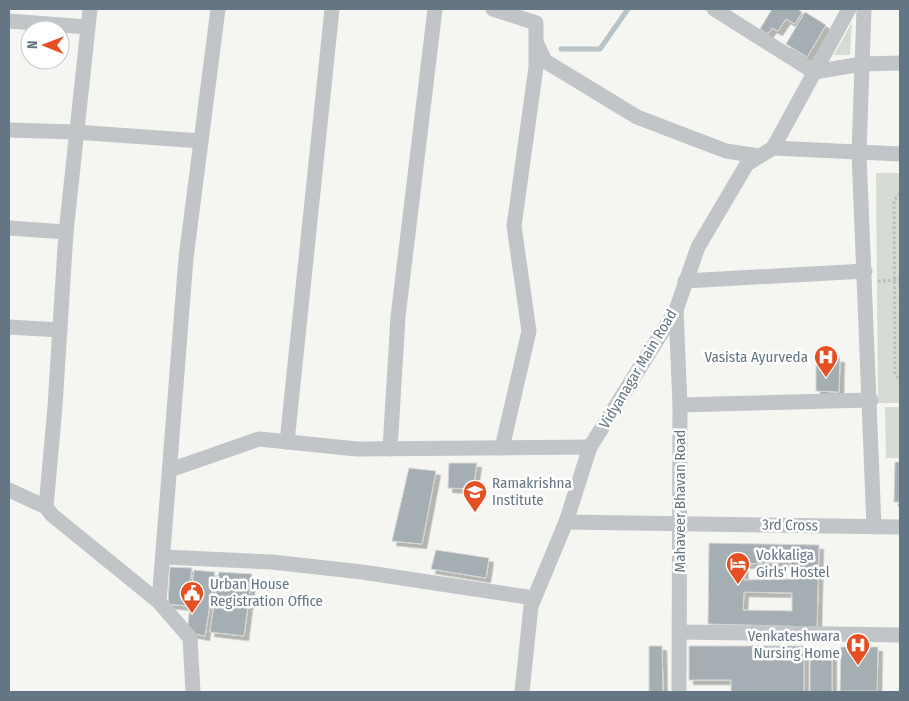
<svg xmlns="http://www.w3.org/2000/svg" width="909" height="701" font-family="'Fira Sans Condensed',sans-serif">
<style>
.green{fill:#d6dcd3}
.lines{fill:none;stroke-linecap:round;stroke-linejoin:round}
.stream{stroke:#b6c3c7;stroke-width:5}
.building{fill:#a5aeb3;stroke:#d7d7d4;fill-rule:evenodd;filter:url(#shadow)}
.path{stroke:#bbbdbf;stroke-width:3;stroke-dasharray:2.5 2.5;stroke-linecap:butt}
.street{stroke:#c1c5c8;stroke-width:15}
.labels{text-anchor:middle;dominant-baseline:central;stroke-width:5;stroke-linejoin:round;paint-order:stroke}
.poi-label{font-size:15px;fill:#647583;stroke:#fff;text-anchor:start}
.street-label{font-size:15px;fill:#647583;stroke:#fff}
</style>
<defs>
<filter id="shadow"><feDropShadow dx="4.5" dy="4.5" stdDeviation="0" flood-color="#0004"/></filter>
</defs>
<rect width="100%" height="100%" fill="#f5f5f2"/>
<g class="green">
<polygon points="852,22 850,55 834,55"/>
<polygon points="876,173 900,173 900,403 878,403"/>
<polygon points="885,407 900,407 900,458 886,458"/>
</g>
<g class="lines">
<polyline class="stream" points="561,49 600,49 628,9"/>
</g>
<g class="building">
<polygon points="772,9 797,9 802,12 795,24 786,19 778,31 772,28 768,34 760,29"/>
<polygon points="805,12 826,25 807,57 786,44"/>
<polygon points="816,358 840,358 839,392 816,391"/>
<polygon points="895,462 900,462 900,502 894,502"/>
<polygon points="449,463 477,463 473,489 448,488"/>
<polygon points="409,468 436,471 422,544 392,541"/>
<path d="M709,543L819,545L817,627L708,624ZM790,562V579L744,580L743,564ZM744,592L792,593V611L743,610Z"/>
<polygon points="436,550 489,558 486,578 431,569"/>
<polygon points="170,567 192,568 187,606 168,604"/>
<polygon points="194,570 215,572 205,636 190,633 188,624"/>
<polygon points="219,572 252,574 244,636 210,632"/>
<polygon points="649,646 662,646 663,692 649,692"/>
<polygon points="689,646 804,646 804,692 731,692 731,680 689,680"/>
<polygon points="841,647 878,647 877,691 840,691"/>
<rect x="810" y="651" width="22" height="41"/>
</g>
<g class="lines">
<g class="path">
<polyline points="900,194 894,200 895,373 900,380"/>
<polyline points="878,281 900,280"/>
</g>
<g class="street">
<polyline points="90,9 66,232 55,407 46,507 52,515 159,602"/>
<polyline points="493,9 536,23 536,67 514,226 529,331 502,448"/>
<polyline points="714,9 814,72"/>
<polyline points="864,9 859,153 874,527"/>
<polyline points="9,21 87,27"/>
<polyline points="537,44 545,61 637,117 726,151 759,156"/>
<polyline points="814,72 862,64 900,63"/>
<polyline points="9,130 75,132 201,141"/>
<polyline points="773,148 900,154"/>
<polyline points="9,228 66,232"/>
<polyline points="685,281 865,271"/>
<polyline points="676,310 680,405 679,692"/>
<polyline points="9,327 60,330"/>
<polyline points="680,405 871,400"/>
<polyline points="287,442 332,9"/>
<polyline points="390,449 398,317 435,9"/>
<polyline points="170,470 259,439 357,449 590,447"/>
<polyline points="9,490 46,507"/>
<polyline points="566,522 900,527"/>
<polyline points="163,557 272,562 362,572 534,598"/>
<polyline points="680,632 900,635"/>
<polyline points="193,692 190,638 159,602 186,258 218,9"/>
<polyline points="522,692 531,606 566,522 590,447 676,310 698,247 747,164 773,148 849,9"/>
</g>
</g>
<defs>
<g id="hospital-pin" transform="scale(1.25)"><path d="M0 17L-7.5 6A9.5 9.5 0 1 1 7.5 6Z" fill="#e44f23" stroke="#fff"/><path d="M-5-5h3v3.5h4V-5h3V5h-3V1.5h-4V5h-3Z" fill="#fff"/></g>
<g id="school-pin" transform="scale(1.25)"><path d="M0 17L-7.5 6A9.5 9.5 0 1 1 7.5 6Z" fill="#e44f23" stroke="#fff"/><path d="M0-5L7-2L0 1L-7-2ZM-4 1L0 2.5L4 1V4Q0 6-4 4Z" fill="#fff"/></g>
<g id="hotel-pin" transform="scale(1.25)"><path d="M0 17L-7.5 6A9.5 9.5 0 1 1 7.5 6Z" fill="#e44f23" stroke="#fff"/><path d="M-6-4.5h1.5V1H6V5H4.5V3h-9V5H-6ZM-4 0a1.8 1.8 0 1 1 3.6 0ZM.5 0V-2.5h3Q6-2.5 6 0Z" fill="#fff"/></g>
<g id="civic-pin" transform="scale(1.25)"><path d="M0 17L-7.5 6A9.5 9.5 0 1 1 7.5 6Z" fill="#e44f23" stroke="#fff"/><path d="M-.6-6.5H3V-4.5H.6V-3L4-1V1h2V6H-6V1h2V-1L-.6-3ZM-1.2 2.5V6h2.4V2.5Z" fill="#fff"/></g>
</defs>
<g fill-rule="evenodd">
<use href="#hospital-pin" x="826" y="357"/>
<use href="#school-pin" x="475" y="492"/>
<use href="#hotel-pin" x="738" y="564"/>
<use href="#civic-pin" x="192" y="593"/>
<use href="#hospital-pin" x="858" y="645"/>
</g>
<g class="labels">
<g class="poi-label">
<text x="808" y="357" text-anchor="end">Vasista Ayurveda</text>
<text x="492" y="483">Ramakrishna<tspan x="492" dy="17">Institute</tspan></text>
<text x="756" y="555">Vokkaliga<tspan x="756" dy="17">Girls' Hostel</tspan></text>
<text x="210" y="584">Urban House<tspan x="210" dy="17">Registration Office</tspan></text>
<text x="840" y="636" text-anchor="end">Venkateshwara<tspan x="840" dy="17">Nursing Home</tspan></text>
</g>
<g class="street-label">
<text transform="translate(638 369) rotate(-59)">Vidyanagar Main Road</text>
<text transform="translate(680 501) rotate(-90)">Mahaveer Bhavan Road</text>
<text transform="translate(790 525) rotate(1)">3rd Cross</text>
</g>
</g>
<rect width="909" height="701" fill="none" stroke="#647583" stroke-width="20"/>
<g transform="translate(45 45) rotate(271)"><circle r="24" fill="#ffffff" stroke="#c1c8cd"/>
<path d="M0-4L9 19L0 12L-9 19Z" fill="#e44f23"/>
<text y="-8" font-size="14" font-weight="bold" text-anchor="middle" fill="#647583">N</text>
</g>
</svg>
